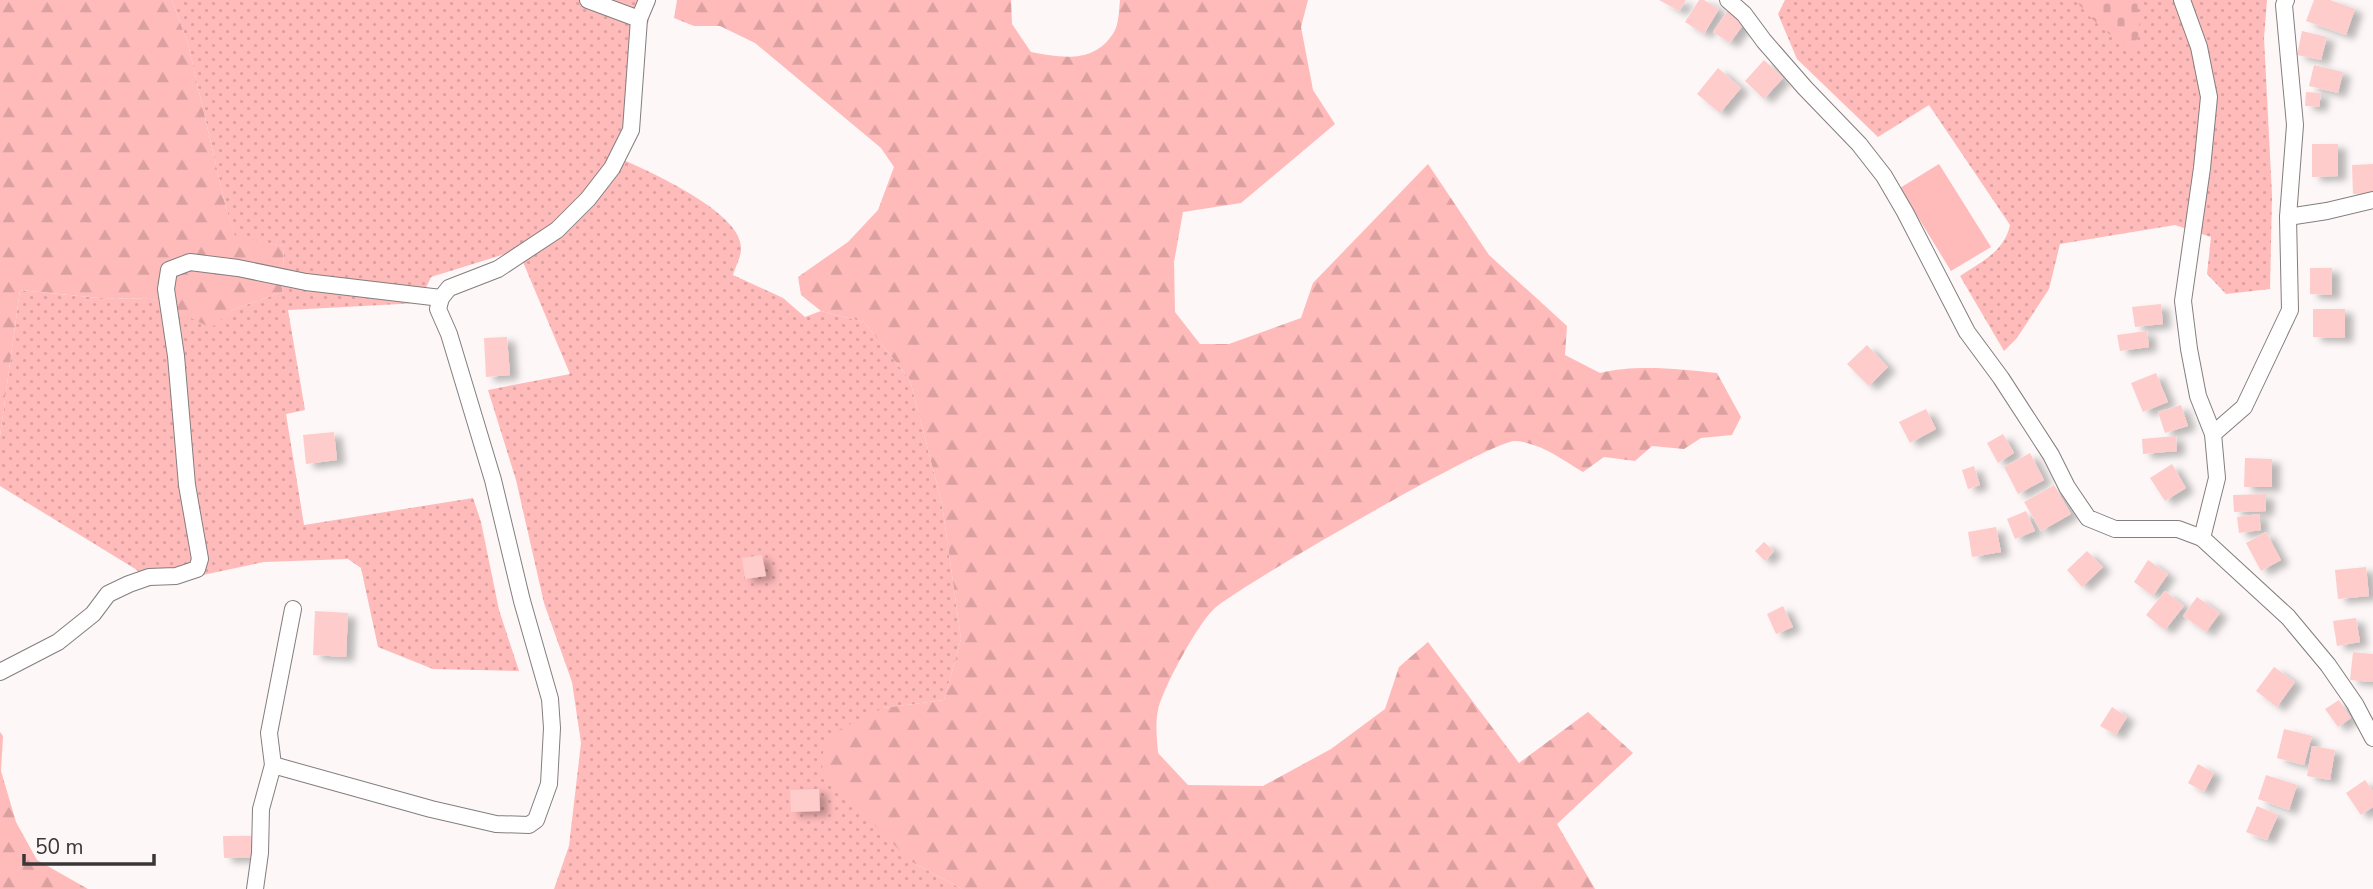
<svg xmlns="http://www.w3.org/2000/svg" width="2373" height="889" font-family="'Nunito Sans',sans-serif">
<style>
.grass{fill:url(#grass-dots)}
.forest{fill:url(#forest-firs)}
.cemetery{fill:url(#cemetery-stones)}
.garden{fill:#ffbaba}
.building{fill:#fecccb;filter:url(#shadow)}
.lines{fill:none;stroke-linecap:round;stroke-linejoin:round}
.minor-casing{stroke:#847e7e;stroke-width:18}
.minor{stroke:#fff;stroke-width:16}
</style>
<defs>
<pattern id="grass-dots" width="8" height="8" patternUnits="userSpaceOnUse" patternTransform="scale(1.75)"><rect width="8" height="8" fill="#ffbaba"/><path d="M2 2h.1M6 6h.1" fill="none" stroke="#dba0a0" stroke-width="1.8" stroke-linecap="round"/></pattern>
<pattern id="forest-firs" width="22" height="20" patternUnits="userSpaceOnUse" patternTransform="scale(1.75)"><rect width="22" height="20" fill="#ffbaba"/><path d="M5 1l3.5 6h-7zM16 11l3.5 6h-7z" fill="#dba0a0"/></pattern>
<pattern id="cemetery-stones" width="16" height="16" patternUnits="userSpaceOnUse" patternTransform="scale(1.75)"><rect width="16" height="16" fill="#ffbaba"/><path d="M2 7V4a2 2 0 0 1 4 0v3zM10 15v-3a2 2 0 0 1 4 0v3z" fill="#dba0a0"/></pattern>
<filter id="shadow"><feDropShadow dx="8" dy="4.5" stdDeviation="3.5" flood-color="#0004"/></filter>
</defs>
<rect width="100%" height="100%" fill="#fdf7f7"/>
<g class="grass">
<path d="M172,0H641L649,20L633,66L629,106L613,155C643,169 743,211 741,249C741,257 735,268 733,275L783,298L805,317L821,311L864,322L910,380L942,504L961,639L944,700L883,708L910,861L962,889H554L569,846L581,743L572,682L544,603L516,480L488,390L570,374L518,250L431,277L419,303L288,310L305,410L286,414L304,525L473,498L481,522L499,610L519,671L433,669L378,647L361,568L348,559L264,562L146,587L137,570L0,486V436L20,290L99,298L153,299L211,327L232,310L282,292L284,246L235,237L226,208L188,44Z"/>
<path d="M1785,0H2267L2264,38L2272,195L2270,289L2226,294L2207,274L2211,237L2175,225L2060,244L2049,289L2017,338L2004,351L1960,276C1980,263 2005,251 2010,225L1929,105L1878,137L1797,59L1778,14Z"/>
</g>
<g class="forest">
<polygon points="0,0 172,0 188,44 226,208 235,236 284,246 282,292 232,310 211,328 153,299 99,298 20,290 0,436"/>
<path d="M677,0H1011L1012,24L1031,52C1062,58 1095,64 1114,32C1119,24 1119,9 1120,0H1308L1301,27L1313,90L1335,124L1241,203L1183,212L1174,262L1175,312L1200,344H1229L1301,318L1313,283L1428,164L1489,255L1567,326L1565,355L1600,373C1635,364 1681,369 1717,373L1741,417L1732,435L1701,438L1684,449L1652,446L1635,461L1604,457L1583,472C1563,460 1541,443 1516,441C1494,438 1241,585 1215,608C1198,623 1163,688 1158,710C1155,723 1157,739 1158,753L1188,785L1263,786L1331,749L1385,709L1399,667L1428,642L1519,763L1588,712L1633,753L1557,824L1595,889H962L910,861L822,771L824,737L883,708L944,700L961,639L942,504L910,380L864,322L821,311L801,295L798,277L848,242L878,210L894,167L881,148L755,43L720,26H694L674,18Z"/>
<polygon points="0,732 3,736 1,771 16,822 37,860 88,889 0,889"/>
</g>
<polygon class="cemetery" points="2075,0 2137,0 2140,33 2130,52 2091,18"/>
<polygon class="garden" points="1939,164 1991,247 1951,271 1900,188"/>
<g class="building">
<polygon points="1659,0 1686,0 1679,11"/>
<polygon points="1699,0 1704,0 1719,9 1704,34 1685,22"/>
<polygon points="2314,0 2330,0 2355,9 2346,35 2306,21"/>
<polygon points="1729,9 1746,21 1730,43 1713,32"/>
<polygon points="2302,31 2327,37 2321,60 2297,55"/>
<polygon points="1764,60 1783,78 1764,99 1745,81"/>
<polygon points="2314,65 2343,72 2338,93 2309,86"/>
<polygon points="1718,68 1741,88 1720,113 1697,94"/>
<polygon points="2306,92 2321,93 2319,107 2305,106"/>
<polygon points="2312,144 2338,144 2338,176 2312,177"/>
<polygon points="2373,164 2373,193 2353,194 2352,165"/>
<polygon points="2310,268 2332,268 2332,295 2310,294"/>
<polygon points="2161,304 2163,324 2135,327 2132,307"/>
<polygon points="2313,309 2345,309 2345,338 2313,337"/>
<polygon points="2147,331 2149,347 2120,351 2117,335"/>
<polygon points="507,337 510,375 486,377 484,338"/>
<polygon points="1867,345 1888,367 1869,386 1847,364"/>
<polygon points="2156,373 2168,402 2143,412 2131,383"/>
<polygon points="2181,405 2188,426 2165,433 2158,412"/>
<polygon points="1926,409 1936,429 1910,443 1899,422"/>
<polygon points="334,432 337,460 306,464 303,435"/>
<polygon points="2003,434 2014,453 1998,463 1987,443"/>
<polygon points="2176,436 2177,451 2143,454 2142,439"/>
<polygon points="2030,453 2044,480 2018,494 2004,467"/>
<polygon points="2245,458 2272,459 2272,487 2244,487"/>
<polygon points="2172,464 2186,488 2165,501 2150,478"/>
<polygon points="1974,466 1980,485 1968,489 1962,470"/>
<polygon points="2054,485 2071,514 2041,531 2024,502"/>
<polygon points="2266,494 2266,511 2234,512 2233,495"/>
<polygon points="2026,511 2035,531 2015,539 2007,519"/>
<polygon points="2259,514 2261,530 2239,533 2237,517"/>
<polygon points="1996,527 2001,552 1972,557 1968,532"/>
<polygon points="2266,532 2281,560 2261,571 2246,543"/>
<polygon points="1764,542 1774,551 1765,561 1755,551"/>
<polygon points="2087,551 2103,567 2082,587 2067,570"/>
<polygon points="762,555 766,576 745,579 742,558"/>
<polygon points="2148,560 2168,574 2153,596 2134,582"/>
<polygon points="2366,567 2369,596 2338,599 2335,570"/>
<polygon points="2165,591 2184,606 2165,630 2146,615"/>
<polygon points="2197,597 2220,613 2206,632 2183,616"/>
<polygon points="1783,606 1793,627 1776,634 1767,614"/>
<polygon points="315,611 348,613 346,657 313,655"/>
<polygon points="2356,618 2360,642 2337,646 2333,621"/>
<polygon points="2353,652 2373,654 2373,682 2350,680"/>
<polygon points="2274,667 2295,682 2277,707 2256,691"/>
<polygon points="2339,700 2351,718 2338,727 2325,709"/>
<polygon points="2112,707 2127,717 2116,735 2100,726"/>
<polygon points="2284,729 2312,736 2304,765 2277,758"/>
<polygon points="2312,746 2335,750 2330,780 2307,776"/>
<polygon points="2198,764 2214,773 2204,792 2188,783"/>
<polygon points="2266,775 2297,785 2289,810 2258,799"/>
<polygon points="2365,780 2373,791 2373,807 2361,815 2346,793"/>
<polygon points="819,789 820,811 791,812 790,790"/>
<polygon points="2257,806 2278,815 2267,840 2246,832"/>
<polygon points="223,836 251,836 251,858 224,858"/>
</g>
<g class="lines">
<g class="minor-casing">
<g id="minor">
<polyline points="588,0 639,19"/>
<polyline points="1728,0 1744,14 1764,41 1805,88 1859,144 1884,176 1905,212 1967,332 2001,378 2051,455 2067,487 2088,518 2115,529 2178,529 2202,538"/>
<polyline points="2182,0 2199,47 2209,97 2202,168 2183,301 2189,349 2198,396 2213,434 2217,478 2202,538 2288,617 2328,665 2355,704 2373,738"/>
<polyline points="2288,217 2327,211 2373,200"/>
<polyline points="2213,434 2244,407 2290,310 2288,217 2295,125 2284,5 2286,0"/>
<polyline points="0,672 58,642 93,614 108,594 129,584 149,577 176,576 197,569 200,559 187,485 176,356 166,289 169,270 190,262 238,268 306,282 441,298"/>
<polyline points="273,765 269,733 293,609"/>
<polyline points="255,889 260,853 261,809 273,765 431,809 496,824 529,825 536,820 549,784 552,728 550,699 522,601 493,480 449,334 438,309 441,298 449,288 498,269 557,230 588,199 612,168 631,130 639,19 647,0"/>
</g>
</g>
<use href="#minor" class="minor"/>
</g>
<path d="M24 854v10h130v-10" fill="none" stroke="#393737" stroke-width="3.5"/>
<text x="35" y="854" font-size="21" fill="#393737" stroke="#fdf7f7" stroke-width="5" paint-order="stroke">50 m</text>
</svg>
